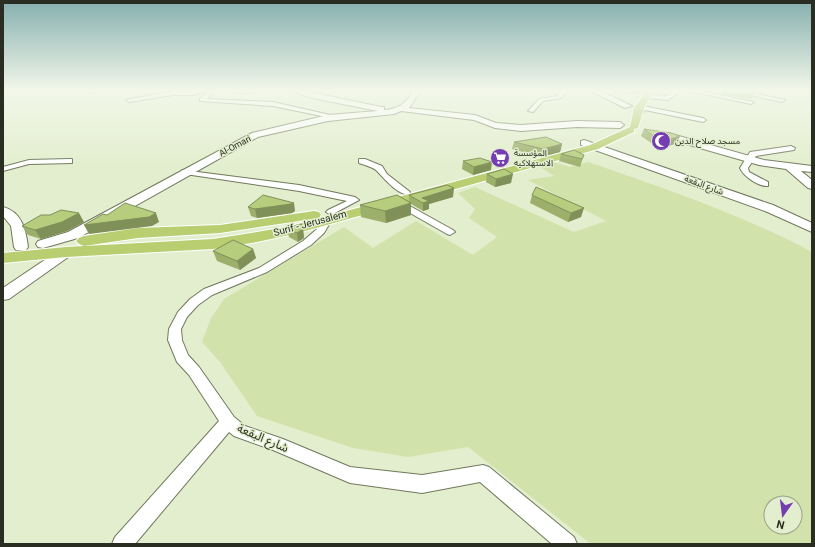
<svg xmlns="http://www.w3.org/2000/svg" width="815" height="547" font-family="Roboto,'Noto Sans Arabic',sans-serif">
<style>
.green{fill:#d1e3ab;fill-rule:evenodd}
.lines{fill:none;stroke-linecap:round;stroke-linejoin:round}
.street-casing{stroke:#70795d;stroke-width:2}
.secondary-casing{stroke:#70795d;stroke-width:2}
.primary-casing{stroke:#fff;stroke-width:2}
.street{fill:#fff;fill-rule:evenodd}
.secondary{fill:#fff;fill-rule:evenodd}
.primary{fill:#b9cd71;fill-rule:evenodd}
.wall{fill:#9cb06c}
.shaded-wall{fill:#7f9058}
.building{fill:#b5cd7d;stroke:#7f9058}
.labels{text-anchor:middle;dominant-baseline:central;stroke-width:3;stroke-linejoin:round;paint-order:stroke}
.far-poi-label{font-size:9px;fill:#2a2e22;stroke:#e3eece;text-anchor:start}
.far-street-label{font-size:9px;fill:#2a2e22;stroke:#e3eece}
.street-label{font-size:10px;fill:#2a2e22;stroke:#e3eece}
.near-street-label{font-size:12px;fill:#2a2e22;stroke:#e3eece}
</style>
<rect width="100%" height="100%" fill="#e3eece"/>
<path class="green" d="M554,162L570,167L588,162C663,188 741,214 812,252V544H591L468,447L408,457L353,448L257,416L220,362L202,342L211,318L224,299L344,227L373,248L416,221L473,255L497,237L469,218L475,209L458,193L475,187L574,232L606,221L528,180L554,176L537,165ZM771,503H795V527H771Z"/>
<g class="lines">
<g class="street-casing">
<g id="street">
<polygon points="91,90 100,90 89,93"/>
<polygon points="207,90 194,95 173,95 129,102 126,100 173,91"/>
<polygon points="210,90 215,90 207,99 273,102 339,117 336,119 273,106 200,101 200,99"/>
<polygon points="563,90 569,90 561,98 543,101 533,112 528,111 539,99 557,96"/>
<polygon points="684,90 696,90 754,102 751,104"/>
<polygon points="727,90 739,90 785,100 782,102"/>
<polygon points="643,106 703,118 706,120 703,122 645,110 643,113 636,113 636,111"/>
<path d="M791,146L795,148L794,150L756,156L748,168L749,172L768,182V186C759,187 743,176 740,168L750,152Z"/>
<polygon points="69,159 72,159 72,163 29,164 3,171 3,167 29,160"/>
<path d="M359,159H365L382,166L387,174L410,192L409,194C398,196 383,177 377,171C373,167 364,165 359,163Z"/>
<polygon points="182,170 299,185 355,197 359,200 331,215 326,212 328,210 347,201 299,191 185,174 181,172"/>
<polygon points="399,200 453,230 455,232 450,235 447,234 396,205 395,203"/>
<polygon points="326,218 331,221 324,233 311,245 267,272 212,295 198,305 187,317 181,329 182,340 188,355 199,367 234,417 245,426 283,439 350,467 422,475 483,465 489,467 574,537 577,544 552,544 480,482 422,493 350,483 273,450 234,436 229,432 135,544 112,544 115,537 219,421 189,375 177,362 168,340 169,329 178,312 190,299 204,289 259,268 303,241 317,229 323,219"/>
</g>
</g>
<g class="secondary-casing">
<g id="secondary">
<polygon points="210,90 217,90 214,92"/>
<path d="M230,90H257C252,94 235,94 230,90Z"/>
<path d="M288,90H300L381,107H384V110C398,109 405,104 412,93L410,90H418L420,92L409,108L475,115L496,123L521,125L577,121L620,122L624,125L620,128L577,127L521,131L495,128L474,120L401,111L394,114L328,121L258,137L78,238L43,248L38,247L36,244L38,241L68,232L252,133L328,115L378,111L312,98Z"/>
<polygon points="589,90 599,90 632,106 625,108"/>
<polygon points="674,90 682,90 668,100 647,98 643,96 647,94 666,96"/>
<polygon points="805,90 812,90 812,94"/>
<polygon points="668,133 764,160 812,166 812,172 801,171 812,180 812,189 808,188 786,169 759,165 665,138 665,134"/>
<polygon points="584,140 773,205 812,223 812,232 765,211 581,145 581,141"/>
<path d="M3,207C22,212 26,230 28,247L26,250H16L14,247L11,226L3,216Z"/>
<polygon points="66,248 71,249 73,252 71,255 9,299 3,300 3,288 61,249"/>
</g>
</g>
<g class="primary-casing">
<g id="primary">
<polygon points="640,90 648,90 651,96 644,108 638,128 634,129 634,132 598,149 298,233 257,242 213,249 66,257 3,263 3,253 66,247 213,239 257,232 291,226 590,145 630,127 634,108 643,96"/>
<polygon points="314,211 319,212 321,215 319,218 220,233 138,238 84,246 79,244 76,241 79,238 84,236 138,228 220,225"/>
</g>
</g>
<use href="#street" class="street"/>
<use href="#secondary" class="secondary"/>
<use href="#primary" class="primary"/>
</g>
<g class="wall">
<polygon points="611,90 642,90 640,94 613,93"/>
<polygon points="722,90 757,90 756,92 755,92 751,99 720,94"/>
<polygon points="644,129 677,143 660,149 641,136"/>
<polygon points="514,142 562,144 560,152 541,157 512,149"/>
<polygon points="561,154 584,155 580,167 559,161"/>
<polygon points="463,161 491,170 473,175 462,169"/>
<polygon points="487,174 511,183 495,187 486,182"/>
<polygon points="409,195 453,197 429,204 429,209 423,211 411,204 411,215 386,223 361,217 360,205 409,202"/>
<polygon points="532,195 581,217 568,222 530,203"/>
<polygon points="248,207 295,211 292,213 257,218 251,216"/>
<polygon points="84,222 67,231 41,239 28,235 22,226"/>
<polygon points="287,228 303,229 304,238 298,242 289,237"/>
<polygon points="253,249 256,258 240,270 217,261 213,251"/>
</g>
<g class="shaded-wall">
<polygon points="680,136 677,143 660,149 662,142"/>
<polygon points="562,144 560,152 541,157 543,149"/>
<polygon points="492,162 491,170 473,175 474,167"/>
<polygon points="513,174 511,183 495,187 496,179"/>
<polygon points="454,188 453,197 429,204 429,209 423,211 423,203 422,198"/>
<polygon points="294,203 295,211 292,213 257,218 255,209"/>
<polygon points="411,203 411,215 386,223 385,211"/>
<polygon points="584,208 581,217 568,222 571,213"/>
<polygon points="79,213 84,222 67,231 41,239 35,230"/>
<polygon points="156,213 159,222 152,226 89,234 84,225"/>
<polygon points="303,229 304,238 298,242 297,233"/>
<polygon points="253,249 256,258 240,270 237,261"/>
</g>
<g class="building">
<polygon points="644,129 671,133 680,136 662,142"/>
<polygon points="546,137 562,144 543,149 514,142"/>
<polygon points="574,150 584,155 582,159 561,154"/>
<polygon points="480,158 492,162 474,167 463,161"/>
<polygon points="504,169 513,174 496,179 487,174"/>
<polygon points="447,185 454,188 422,198 429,201 423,203 409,195"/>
<polygon points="536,187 584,208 571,213 532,195"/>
<polygon points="263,195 294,203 291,204 255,209 248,207"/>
<polygon points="397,195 411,203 385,211 360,205"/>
<polygon points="125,203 156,213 149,217 84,225 103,214 107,215"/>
<polygon points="61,210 79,213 62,222 35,230 22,226 41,215 50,215"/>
<polygon points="301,224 303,229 297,233 287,228"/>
<polygon points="233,240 253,249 237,261 213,251"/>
</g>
<linearGradient id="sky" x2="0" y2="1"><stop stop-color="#85afaf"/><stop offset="0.54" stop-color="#f2f7e9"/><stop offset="1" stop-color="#f2f7e9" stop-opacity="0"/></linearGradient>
<rect width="815" height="167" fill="url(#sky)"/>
<defs>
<g id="mosque-disc" transform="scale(1)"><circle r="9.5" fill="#763cb2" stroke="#e3eece"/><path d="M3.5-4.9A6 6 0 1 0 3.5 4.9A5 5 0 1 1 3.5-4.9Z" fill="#fff"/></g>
<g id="supermarket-disc" transform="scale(1)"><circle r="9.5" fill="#763cb2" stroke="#e3eece"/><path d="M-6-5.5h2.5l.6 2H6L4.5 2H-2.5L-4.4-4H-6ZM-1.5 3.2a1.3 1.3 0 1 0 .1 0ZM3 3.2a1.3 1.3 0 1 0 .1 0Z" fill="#fff"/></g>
</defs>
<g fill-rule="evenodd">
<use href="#mosque-disc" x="661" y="141"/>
<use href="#supermarket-disc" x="500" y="158"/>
</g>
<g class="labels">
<g class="far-poi-label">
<text x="675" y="141">مسجد صلاح الدين</text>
<text x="514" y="153">المؤسسة<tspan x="514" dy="10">الاستهلاكيه</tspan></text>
</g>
<g class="far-street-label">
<text transform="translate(235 146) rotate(-28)">Al-Omari</text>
<text transform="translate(704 185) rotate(20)">شارع البقعة</text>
</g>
<g class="street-label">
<text transform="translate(310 223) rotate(-15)">Surif - Jerusalem</text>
</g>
<g class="near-street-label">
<text transform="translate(263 438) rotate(23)">شارع البقعة</text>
</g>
</g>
<rect width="815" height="547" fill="none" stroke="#2a2e22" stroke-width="8"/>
<g transform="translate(783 515) rotate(194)"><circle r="19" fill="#e3eece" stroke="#99a189"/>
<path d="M0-3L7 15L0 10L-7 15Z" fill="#763cb2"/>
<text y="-6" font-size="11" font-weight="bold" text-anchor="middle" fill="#2a2e22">N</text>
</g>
</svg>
